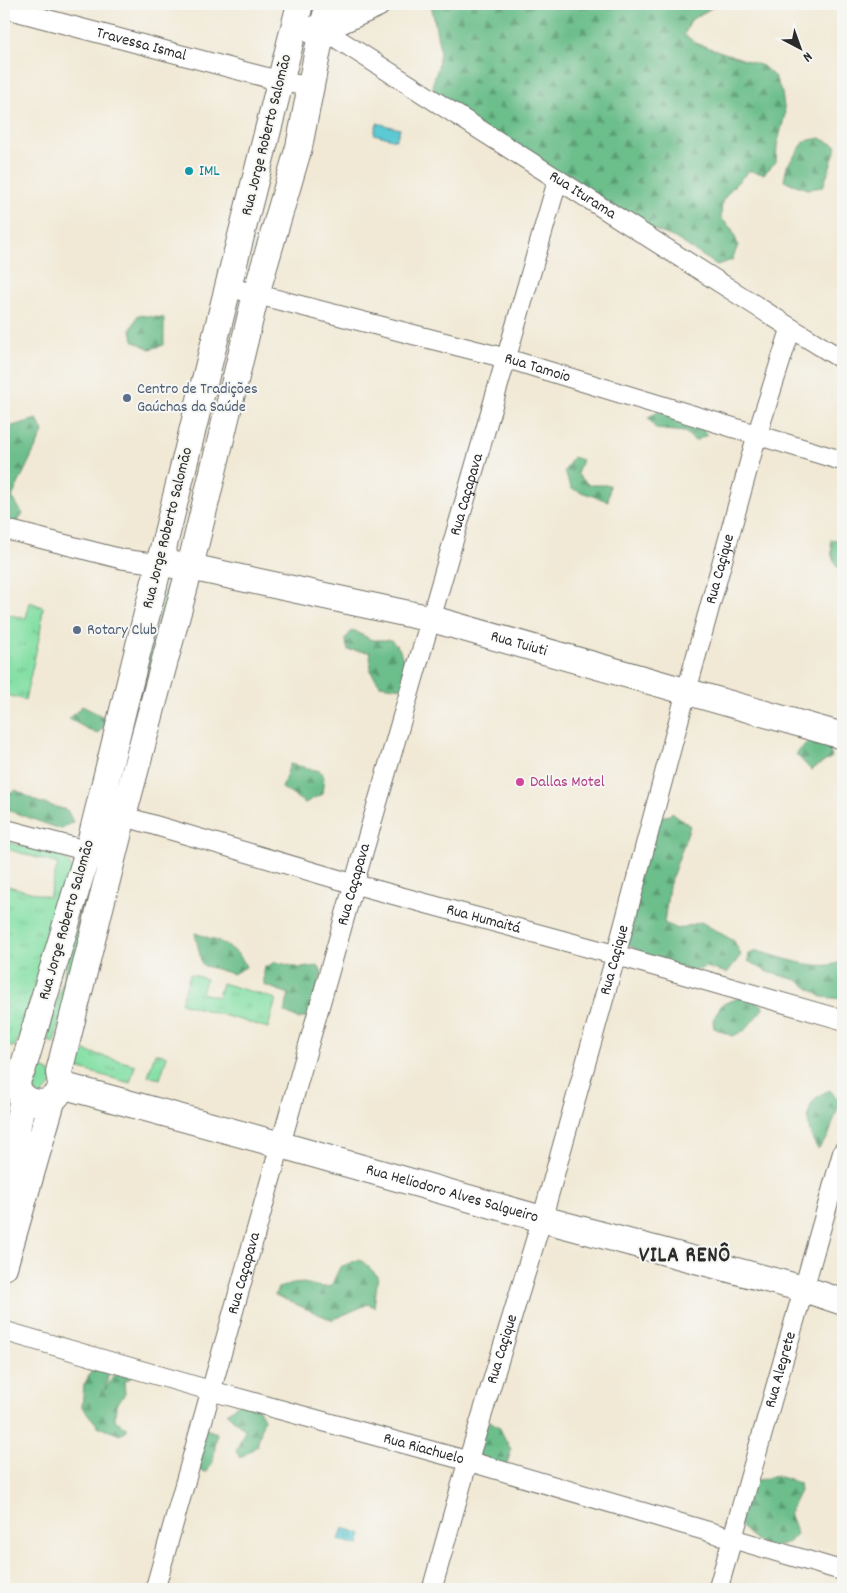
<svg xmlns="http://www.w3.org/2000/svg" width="847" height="1593" font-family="Dekko,sans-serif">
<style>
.grass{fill:url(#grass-tufts);stroke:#588668}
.forest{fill:url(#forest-firs);stroke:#4c745b}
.water{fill:url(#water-ripples);stroke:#447a7f}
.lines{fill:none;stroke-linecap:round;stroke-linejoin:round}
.street-casing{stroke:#706e66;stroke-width:21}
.secondary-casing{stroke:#706e66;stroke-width:28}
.street{stroke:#fff;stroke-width:19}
.secondary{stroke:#fff;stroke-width:26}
.culture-dot{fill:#0f9aa8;stroke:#f6f6f2;stroke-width:2}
.service-dot{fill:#5c6f8a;stroke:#f6f6f2;stroke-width:2}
.hotel-dot{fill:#d1479c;stroke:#f6f6f2;stroke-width:2}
.labels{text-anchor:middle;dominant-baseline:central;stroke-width:4;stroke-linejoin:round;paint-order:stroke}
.street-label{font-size:16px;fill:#2b2b2b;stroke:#f6f6f2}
.culture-label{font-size:16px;fill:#0d838f;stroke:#f6f6f2;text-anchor:start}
.service-label{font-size:16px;fill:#4e5e75;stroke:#f6f6f2;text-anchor:start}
.hotel-label{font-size:16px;fill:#b23c85;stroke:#f6f6f2;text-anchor:start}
.district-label{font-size:21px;font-weight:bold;letter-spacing:1px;fill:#2b2b2b;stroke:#f6f6f2}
</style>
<defs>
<pattern id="grass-tufts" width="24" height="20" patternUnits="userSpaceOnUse" patternTransform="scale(1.25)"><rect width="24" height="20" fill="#86e0a6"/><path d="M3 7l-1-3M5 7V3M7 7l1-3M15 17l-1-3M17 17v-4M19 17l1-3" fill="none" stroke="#74c08f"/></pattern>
<pattern id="forest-firs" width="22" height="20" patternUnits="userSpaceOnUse" patternTransform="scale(1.25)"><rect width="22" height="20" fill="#6cbe8b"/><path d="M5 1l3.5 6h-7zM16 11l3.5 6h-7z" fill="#599b72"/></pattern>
<pattern id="water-ripples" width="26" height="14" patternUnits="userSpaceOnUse" patternTransform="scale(1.25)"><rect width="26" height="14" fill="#5cc9d3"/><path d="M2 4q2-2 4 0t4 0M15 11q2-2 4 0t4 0" fill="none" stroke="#4ca3ab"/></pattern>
</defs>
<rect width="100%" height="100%" fill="#f6f6f2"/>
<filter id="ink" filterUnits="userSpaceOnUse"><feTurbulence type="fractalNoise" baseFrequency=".02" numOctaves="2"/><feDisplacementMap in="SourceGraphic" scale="10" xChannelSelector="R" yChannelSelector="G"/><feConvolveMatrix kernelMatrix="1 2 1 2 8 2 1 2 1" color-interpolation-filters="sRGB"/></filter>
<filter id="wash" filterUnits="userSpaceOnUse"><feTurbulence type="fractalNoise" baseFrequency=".0096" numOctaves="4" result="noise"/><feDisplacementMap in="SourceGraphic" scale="20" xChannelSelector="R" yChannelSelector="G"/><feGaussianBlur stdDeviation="1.12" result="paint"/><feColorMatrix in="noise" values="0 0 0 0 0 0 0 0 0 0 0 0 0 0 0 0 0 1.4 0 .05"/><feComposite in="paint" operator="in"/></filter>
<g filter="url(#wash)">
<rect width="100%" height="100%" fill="#f1e9d5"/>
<g class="grass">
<polygon points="169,577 176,579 54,1043 47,1041"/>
<polygon points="30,602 43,607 40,634 25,700 4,694 4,614 26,618"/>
<polygon points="4,841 60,856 69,863 72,869 19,1037 15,1046 12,1047 4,1045 4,885 49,897 58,864 4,848"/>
<polygon points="190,974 206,979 202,993 218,997 222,983 276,999 268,1028 181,1003"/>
<polygon points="78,1049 135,1065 130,1083 73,1067"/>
<polygon points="155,1053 167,1056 160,1079 148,1076"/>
<polygon points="38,1067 49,1071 54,1082 40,1097 25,1078 33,1069"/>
</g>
<g class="forest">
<polygon points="431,4 718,4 691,20 684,35 698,44 763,66 775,77 782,93 785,114 777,146 776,162 764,174 749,171 731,189 722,202 721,218 732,229 738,245 732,260 717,265 675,238 644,226 435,100 433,83 438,67 440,50"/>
<polygon points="820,138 837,146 823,187 808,189 784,181 787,166 805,141"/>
<polygon points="138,315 164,318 164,345 150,349 133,341 131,329"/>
<polygon points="661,411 700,426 707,435 695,441 685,432 656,429 648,417"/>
<polygon points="37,419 43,432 12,497 23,514 14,525 4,527 4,444 12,426"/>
<polygon points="573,457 582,460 577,474 589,485 610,485 608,501 572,489 564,472"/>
<polygon points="843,539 843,568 837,567 832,556 831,540"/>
<polygon points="353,630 372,640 391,640 399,648 410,678 403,688 380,685 371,672 370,652 348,650 345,639"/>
<polygon points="82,706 100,715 108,722 97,734 69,719"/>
<polygon points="817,732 825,736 832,757 811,770 796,754"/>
<polygon points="290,764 320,771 324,777 322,794 305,803 282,788"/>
<polygon points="16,790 38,802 67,810 73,822 60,829 10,811 5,806 4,798"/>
<polygon points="672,812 690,826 669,886 664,923 678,929 701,922 734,941 741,955 727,973 706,967 693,971 658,962 627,944 632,932 637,879 658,817 670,815"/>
<path d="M195,933C214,940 239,946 246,967L233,974L202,965Z"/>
<path d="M757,951C781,957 820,973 843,961V999L822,997L797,980L768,972L748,961L749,954Z"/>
<polygon points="276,962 300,968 318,966 322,972 309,1016 298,1019 284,1012 289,994 264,985 264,968"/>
<polygon points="746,995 762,1005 763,1009 744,1031 732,1036 714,1028 713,1020 721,1005"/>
<path d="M830,1090L840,1102L828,1137L818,1149C808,1134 803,1113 816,1098C820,1094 826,1092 830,1090Z"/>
<path d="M360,1259L378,1276L374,1307L368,1304L332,1320L275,1295L278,1288C286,1286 294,1283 302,1283C313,1284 319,1289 331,1286L340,1267Z"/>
<polygon points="117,1369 133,1376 124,1382 125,1394 116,1405 115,1420 128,1429 120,1435 99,1427 82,1407 84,1385 92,1370 109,1371 105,1390"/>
<polygon points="238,1404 256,1404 264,1418 257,1446 240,1458 236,1451 245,1430 227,1413"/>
<polygon points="490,1421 499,1427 511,1450 506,1467 480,1462 475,1443"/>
<polygon points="206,1429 217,1433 213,1462 207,1472 200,1471 197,1436"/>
<path d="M777,1476L799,1483L800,1491L789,1513L797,1534C794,1537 789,1542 785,1544C764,1554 752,1536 738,1524L753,1481Z"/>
</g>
<g class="water">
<polygon points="377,123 400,129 396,140 374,134"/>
<polygon points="343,1528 362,1534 359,1545 339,1540"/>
</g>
</g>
<g filter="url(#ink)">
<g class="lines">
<g class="street-casing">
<g id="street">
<path id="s1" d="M4,8L280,81L310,87"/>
<path id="s2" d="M322,29L791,328L843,360"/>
<path id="s3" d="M228,287L505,358L843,461"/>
<polyline points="4,529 122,559 159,564"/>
<path id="s4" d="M123,816L354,884L616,955L843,1020"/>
<polyline points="4,829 88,851"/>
<path id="s5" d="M4,1331L212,1391L468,1461L843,1571"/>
<path id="s6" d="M155,1589L354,884L558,179"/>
<path id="s7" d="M432,1589L468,1461L542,1219L616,955L686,693L757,435L791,328"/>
<path id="s8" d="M718,1589L843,1151"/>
</g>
</g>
<g class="secondary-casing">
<g id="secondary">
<path d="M300,4L228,287L88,851L23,1068C22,1071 19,1075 18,1079C12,1106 59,1113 61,1084C61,1081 59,1076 59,1072L123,816L190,567L256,294L299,147L322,29L329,4"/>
<polyline points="311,30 322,29 377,4"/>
<path id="s9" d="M173,565L190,567L432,619L843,736"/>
<path id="s10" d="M61,1085L281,1145L542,1219L804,1289L843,1302"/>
<polyline points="7,1218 10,1170 23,1096"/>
<polyline points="4,1267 53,1098"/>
</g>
</g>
<use href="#street" class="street"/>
<use href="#secondary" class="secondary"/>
</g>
</g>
<circle class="culture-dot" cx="189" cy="171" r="5"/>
<g class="service-dot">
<circle cx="127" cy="398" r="5"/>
<circle cx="77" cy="630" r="5"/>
</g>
<circle class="hotel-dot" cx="520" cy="782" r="5"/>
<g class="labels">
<g class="street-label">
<text stroke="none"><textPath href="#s1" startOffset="142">Travessa Ismal</textPath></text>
<text transform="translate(267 135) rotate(-76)">Rua Jorge Roberto Salomão</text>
<text stroke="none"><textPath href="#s2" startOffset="309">Rua Iturama</textPath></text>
<text stroke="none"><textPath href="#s3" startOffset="320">Rua Tamoio</textPath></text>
<text stroke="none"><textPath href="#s6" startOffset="1138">Rua Caçapava</textPath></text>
<text transform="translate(168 528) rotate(-76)">Rua Jorge Roberto Salomão</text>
<text stroke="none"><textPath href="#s7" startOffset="1060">Rua Caçique</textPath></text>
<text stroke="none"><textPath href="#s9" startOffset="355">Rua Tuiuti</textPath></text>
<text stroke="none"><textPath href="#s6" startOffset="732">Rua Caçapava</textPath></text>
<text stroke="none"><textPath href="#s4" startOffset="375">Rua Humaitá</textPath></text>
<text transform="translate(67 920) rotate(-74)">Rua Jorge Roberto Salomão</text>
<text stroke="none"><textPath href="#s7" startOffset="655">Rua Caçique</textPath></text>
<text stroke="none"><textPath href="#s10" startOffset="406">Rua Heliodoro Alves Salgueiro</textPath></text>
<text stroke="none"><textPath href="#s6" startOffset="328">Rua Caçapava</textPath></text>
<text stroke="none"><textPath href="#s7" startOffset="250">Rua Caçique</textPath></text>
<text stroke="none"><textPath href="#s8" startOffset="228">Rua Alegrete</textPath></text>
<text stroke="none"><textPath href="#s5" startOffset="436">Rua Riachuelo</textPath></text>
</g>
<g class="culture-label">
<text x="199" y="171">IML</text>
</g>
<g class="service-label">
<text x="137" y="389">Centro de Tradições<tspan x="137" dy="18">Gaúchas da Saúde</tspan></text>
<text x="87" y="630">Rotary Club</text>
</g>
<g class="hotel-label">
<text x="530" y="782">Dallas Motel</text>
</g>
<g class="district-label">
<text x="685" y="1257">VILA RENÔ</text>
</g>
</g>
<rect width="847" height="1593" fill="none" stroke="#f6f6f2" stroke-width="20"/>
<g transform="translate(800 48) rotate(139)" stroke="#f6f6f2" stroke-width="4" paint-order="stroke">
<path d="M0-4L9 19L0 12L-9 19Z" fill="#2b2b2b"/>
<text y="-8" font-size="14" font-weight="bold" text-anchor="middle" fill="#2b2b2b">N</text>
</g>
</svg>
